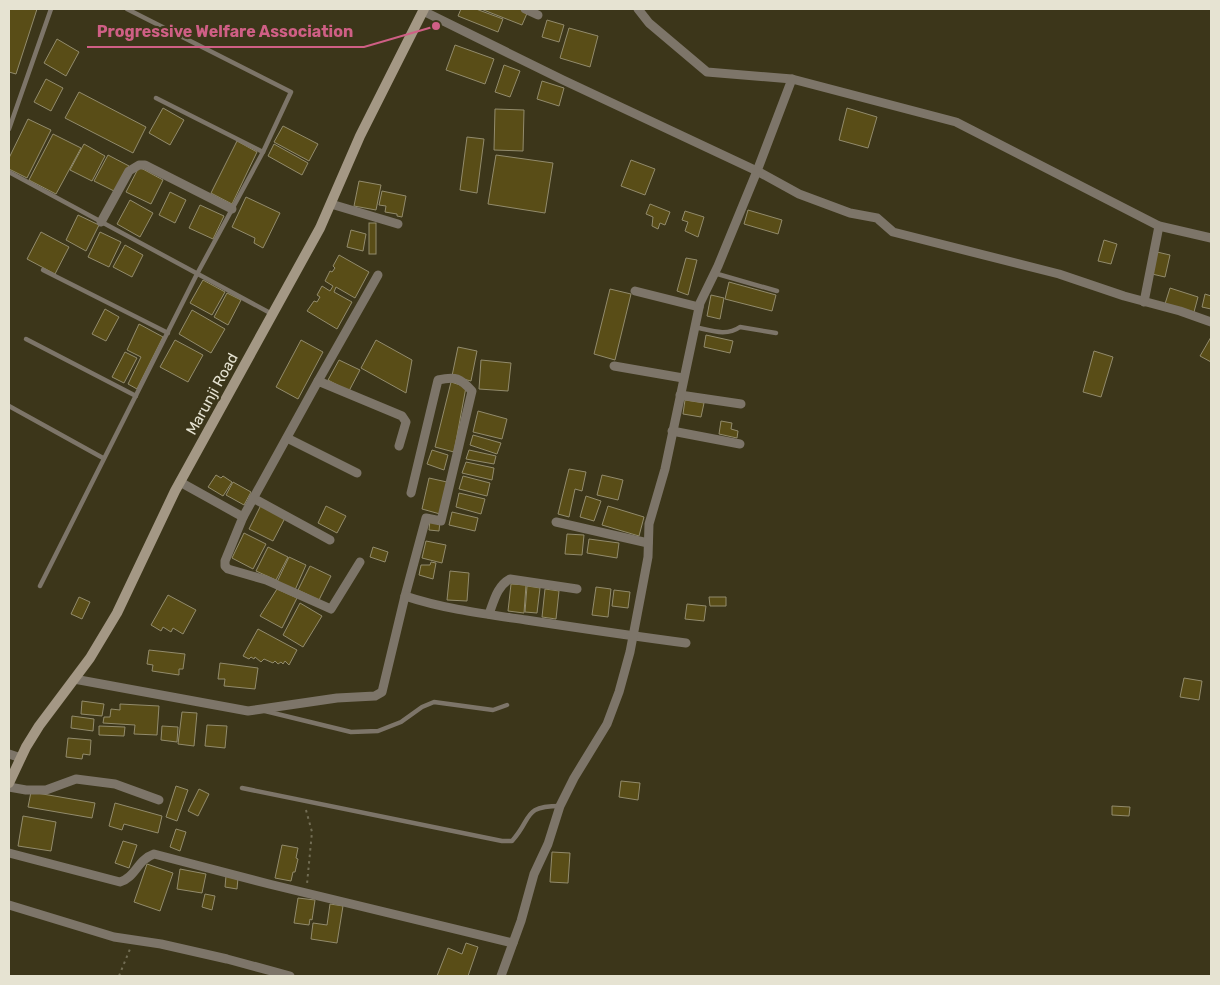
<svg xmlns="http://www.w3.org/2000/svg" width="1220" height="985" font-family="Rubik,sans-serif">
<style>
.building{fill:#594d17;stroke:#928b6c}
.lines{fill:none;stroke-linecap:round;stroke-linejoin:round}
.path{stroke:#726d54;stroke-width:2;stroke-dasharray:2.5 4;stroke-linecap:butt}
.lane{stroke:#7d7569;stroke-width:4.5}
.street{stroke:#7d7569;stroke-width:9}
.secondary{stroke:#a49885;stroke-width:10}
.labels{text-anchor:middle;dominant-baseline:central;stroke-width:4.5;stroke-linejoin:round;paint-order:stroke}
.street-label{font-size:15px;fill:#e6e3d2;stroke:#3c361a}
.leader{fill:none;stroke:#cf5f85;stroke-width:2}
.callout-dot{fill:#cf5f85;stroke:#3c361a;stroke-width:2}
.callout-label{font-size:16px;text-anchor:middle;font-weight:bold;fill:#cf5f85;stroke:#3c361a;stroke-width:4.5;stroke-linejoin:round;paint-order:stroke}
</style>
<rect width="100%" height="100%" fill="#3c361a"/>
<g class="building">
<polygon points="9,9 37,9 16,74 9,72"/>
<polygon points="461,9 476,9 503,19 498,32 458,16"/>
<polygon points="481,9 522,9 528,11 522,25"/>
<polygon points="547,20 564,25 559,42 542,37"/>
<polygon points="569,28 598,36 590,67 560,58"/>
<polygon points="57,39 79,52 66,76 44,63"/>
<polygon points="455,45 494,59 485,84 446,70"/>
<polygon points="504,65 520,71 510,97 495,92"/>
<polygon points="46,79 63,88 51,111 34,102"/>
<polygon points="542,81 564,88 559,106 537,99"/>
<polygon points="79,92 146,127 133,153 65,118"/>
<polygon points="163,108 184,120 170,145 149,133"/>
<polygon points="847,108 877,117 868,148 839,140"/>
<polygon points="495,109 524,110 523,151 494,150"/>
<polygon points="28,119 51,130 27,178 9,169 9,158"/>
<polygon points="283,126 318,144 309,161 274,142"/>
<polygon points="53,134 81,148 56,194 29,180"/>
<polygon points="467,137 484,139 477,193 460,190"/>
<polygon points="237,141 257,152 232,204 211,193"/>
<polygon points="84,144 105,156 92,181 70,170"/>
<polygon points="274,144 308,163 302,175 268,156"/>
<polygon points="108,155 129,166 116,192 94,181"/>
<polygon points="496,155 553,163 545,213 488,204"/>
<polygon points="631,160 655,169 645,195 621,186"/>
<polygon points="139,167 163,180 151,204 126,192"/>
<polygon points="359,181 381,185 376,210 354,206"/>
<polygon points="382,191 406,196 402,217 397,216 397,214 385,212 386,206 379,205"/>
<polygon points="170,192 186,200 175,223 159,215"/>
<polygon points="246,197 280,213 263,248 254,243 255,238 232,227"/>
<polygon points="130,200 153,213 140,237 117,224"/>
<polygon points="650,204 670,212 665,225 660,223 658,229 652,226 653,217 646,214"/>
<polygon points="200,205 224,216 213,239 189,228"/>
<polygon points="748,210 782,220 778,234 744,224"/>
<polygon points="685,211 704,217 698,237 685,231 688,222 682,220"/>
<polygon points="78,215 99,225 86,251 66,240"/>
<rect x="369" y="223" width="7" height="31"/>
<polygon points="351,230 366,234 363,251 347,247"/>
<polygon points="41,232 69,247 55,274 27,259"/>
<polygon points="100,232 121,242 109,267 88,257"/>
<polygon points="1104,240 1117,244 1111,264 1098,261"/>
<polygon points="125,245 143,255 132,277 113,267"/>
<polygon points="1157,252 1170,255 1165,277 1152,274"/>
<polygon points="339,255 369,272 355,298 336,287 334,292 352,302 337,329 307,311 314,301 317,302 320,297 317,295 322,286 330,291 333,286 325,281 330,271 332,272 335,268 333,266"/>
<polygon points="686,258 697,260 688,295 677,291"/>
<polygon points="203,280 225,292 212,315 190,303"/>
<polygon points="729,282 776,295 772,311 725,299"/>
<polygon points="1170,288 1198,297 1194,312 1165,304"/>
<polygon points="610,289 631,294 615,360 594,354"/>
<polygon points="227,293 241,300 228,325 214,317"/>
<polygon points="1205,294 1211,296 1211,309 1202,307"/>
<polygon points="711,295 724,298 720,319 707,316"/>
<polygon points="105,309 119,317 106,341 92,334"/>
<polygon points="192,310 225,329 211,353 179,334"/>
<polygon points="139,324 163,337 137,389 128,384 141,357 127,350"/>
<polygon points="706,335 733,341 730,353 704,347"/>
<polygon points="1211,337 1211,362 1200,356"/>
<polygon points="175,340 203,355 188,382 160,367"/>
<polygon points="301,340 323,352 298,399 276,387"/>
<polygon points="376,340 412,360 406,393 361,368"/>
<polygon points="458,347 477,351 471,381 452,376"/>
<polygon points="1094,351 1113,357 1101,397 1083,392"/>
<polygon points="125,352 137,358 124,383 112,377"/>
<polygon points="339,360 360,370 349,391 328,380"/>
<polygon points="481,360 511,363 508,391 479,389"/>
<polygon points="451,382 466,387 454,452 435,447"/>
<polygon points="685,400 704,403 701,417 683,414"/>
<polygon points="478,411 507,419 502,439 473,432"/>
<polygon points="721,421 732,423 731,429 738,431 737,438 719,434"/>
<polygon points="473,435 501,443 497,454 470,445"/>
<polygon points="432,450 448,455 444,470 427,464"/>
<polygon points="469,450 496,456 494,464 466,459"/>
<polygon points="466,462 494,468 492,480 462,473"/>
<polygon points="569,469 586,472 582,491 575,489 569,517 558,514"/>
<polygon points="216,475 221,478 223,476 232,482 223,496 208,487"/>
<polygon points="602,475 623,480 618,500 597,495"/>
<polygon points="463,476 490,483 487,496 459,489"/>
<polygon points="429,478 447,482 440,514 422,509"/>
<polygon points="233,482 251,492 244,505 226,495"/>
<polygon points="459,493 485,499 481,514 456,507"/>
<polygon points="586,496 601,501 594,521 580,517"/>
<polygon points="261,505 285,518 273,541 249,529"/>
<polygon points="326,506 346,516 337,533 318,523"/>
<polygon points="608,506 644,517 639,536 602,525"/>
<polygon points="452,512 478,518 475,531 449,525"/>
<polygon points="430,520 440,521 439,531 429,530"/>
<polygon points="244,533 266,544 253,569 232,558"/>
<polygon points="567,534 584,535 582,555 565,554"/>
<polygon points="589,539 619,543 617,558 587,553"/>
<polygon points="426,541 446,545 442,563 422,558"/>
<polygon points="268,547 288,557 276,580 256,571"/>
<polygon points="373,547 388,552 385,562 370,557"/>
<polygon points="289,557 306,565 295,590 277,582"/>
<polygon points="431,562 436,563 433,579 419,575 421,565 430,565"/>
<polygon points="310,566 331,576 319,600 298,590"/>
<polygon points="450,571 469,573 467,601 447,600"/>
<polygon points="511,584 526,585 524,613 508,611"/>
<polygon points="527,586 540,588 537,613 525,612"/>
<polygon points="596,587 611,589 608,617 592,615"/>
<polygon points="277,589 297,598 282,628 260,616"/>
<polygon points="545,589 559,591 556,619 542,617"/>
<polygon points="614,590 630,592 628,608 612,606"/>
<polygon points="168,595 196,610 183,634 173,628 171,632 163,627 161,631 151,625"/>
<polygon points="79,597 90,602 82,619 71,614"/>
<polygon points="709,597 726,597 726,606 710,606"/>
<polygon points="300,603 322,616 303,647 283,635"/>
<polygon points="687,604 706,606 704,621 685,619"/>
<polygon points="258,629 297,650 289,665 285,661 283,664 281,662 278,664 275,661 273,663 264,659 261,662 255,657 254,659 251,657 249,659 243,656"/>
<polygon points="149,650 185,654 183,669 179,669 179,675 152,671 153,665 147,664"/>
<polygon points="220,663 258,668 255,689 224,686 225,679 218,679"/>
<polygon points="1184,678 1202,681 1199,700 1180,697"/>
<polygon points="82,701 104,704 102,716 81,714"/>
<polygon points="120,704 159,706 157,735 134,734 135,725 103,723 104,717 110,717 111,709 120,710"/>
<polygon points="182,712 197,713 194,746 178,744"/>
<polygon points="72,716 94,719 93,731 71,728"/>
<polygon points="207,725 227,726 225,748 205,746"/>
<polygon points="99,726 125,727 124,736 99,735"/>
<polygon points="162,726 178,727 177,742 161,740"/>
<polygon points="68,738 91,740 90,755 83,754 82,759 66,757"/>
<polygon points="621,781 640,783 638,800 619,797"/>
<polygon points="176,786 188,790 177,821 166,817"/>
<polygon points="199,789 209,794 198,816 188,811"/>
<polygon points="31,792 95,803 92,818 28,807"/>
<polygon points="115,803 162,816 158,833 124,824 122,830 109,826"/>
<polygon points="1112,806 1130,807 1129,816 1112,815"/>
<polygon points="23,816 56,822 51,851 18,846"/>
<polygon points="176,829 186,832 180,851 170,847"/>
<polygon points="123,841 137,845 129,868 115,863"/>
<polygon points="282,845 298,848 296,858 298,859 295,872 293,872 291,881 275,878"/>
<polygon points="552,852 570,853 568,883 550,882"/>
<polygon points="147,864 173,873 160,911 134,902"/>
<polygon points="180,869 206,874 202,893 177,889"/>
<polygon points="226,876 238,878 237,889 225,887"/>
<polygon points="205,894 215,896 212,910 202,907"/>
<polygon points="298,898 315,900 312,920 310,919 309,925 294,923"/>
<polygon points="330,904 343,906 337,943 311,939 313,923 327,925"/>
<polygon points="466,943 478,947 468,976 437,976 448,948 462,954"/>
</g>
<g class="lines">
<g class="path">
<polyline points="306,810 312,832 307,884"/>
<polyline points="119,976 130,949"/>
</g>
<g class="lane">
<polyline points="156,98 263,152"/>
<polyline points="9,129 51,9"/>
<polyline points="9,172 272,314"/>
<polyline points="43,270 168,333"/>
<polyline points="714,273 777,291"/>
<path d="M694,327C710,330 726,337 740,327L776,333"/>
<polyline points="26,339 136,396"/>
<polyline points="9,406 103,458"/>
<polyline points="40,586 197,274 263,152 291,92 127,9"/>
<polyline points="265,711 351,732 378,731 401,722 422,707 434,702 493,710 507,705"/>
<path d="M242,788L502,841H512C533,818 522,806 560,806"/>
</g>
<g class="street">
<polyline points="525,9 538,15"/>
<polyline points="638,9 649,23 707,72 792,79 956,122 1159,226 1211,238"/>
<polyline points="423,11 563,80 757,171 799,194 850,213 877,218 893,232 1059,274 1124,296 1180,311 1211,322"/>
<polyline points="331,204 398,224"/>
<polyline points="101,222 129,171 139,165 145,165 232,209"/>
<polyline points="635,291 699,307"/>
<polyline points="1144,302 1159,226"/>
<polyline points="614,366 683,378"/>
<polyline points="318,381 378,275"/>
<polyline points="680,395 741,404"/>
<polyline points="672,431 740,444"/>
<polyline points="287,438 357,473"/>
<polyline points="180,482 243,517 225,561 225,566 228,569 266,580 331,609 360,562"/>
<polyline points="253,498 330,540"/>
<polyline points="243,517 318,381 402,416 406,422 399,446"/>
<polyline points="556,522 648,543"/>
<path d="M405,596L426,518L441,521L472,391C460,378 456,376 438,380L411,493"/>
<path d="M489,614C494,601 497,586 510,579L577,589"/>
<path d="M74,679L248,711L337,698L375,696L382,692L405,596C444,609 485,614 526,620C579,628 632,636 686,643"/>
<polyline points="9,754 21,758"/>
<polyline points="9,787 26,790 46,790 76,779 115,784 159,800"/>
<path d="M9,853L120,882C136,877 137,860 154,854L269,884L513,943"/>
<polyline points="9,905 114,937 161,944 227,959 290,976"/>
<polyline points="501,976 521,921 534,874 548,844 560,806 574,778 607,724 619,692 630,652 642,589 648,557 649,524 665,469 700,303 718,266 757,171 792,79"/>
</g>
<polyline class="secondary" points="9,783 26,747 39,726 90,658 117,613 175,491 320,228 360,136 424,9"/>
</g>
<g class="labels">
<g class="street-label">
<text transform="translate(212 394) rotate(-61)">Marunji Road</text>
</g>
</g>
<path class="leader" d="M436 26L364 47H87"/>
<circle class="callout-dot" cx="436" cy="26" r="5"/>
<g class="callout-label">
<text x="225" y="37">Progressive Welfare Association</text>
</g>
<rect width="1220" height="985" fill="none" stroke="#e6e3d2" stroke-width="20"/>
</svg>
